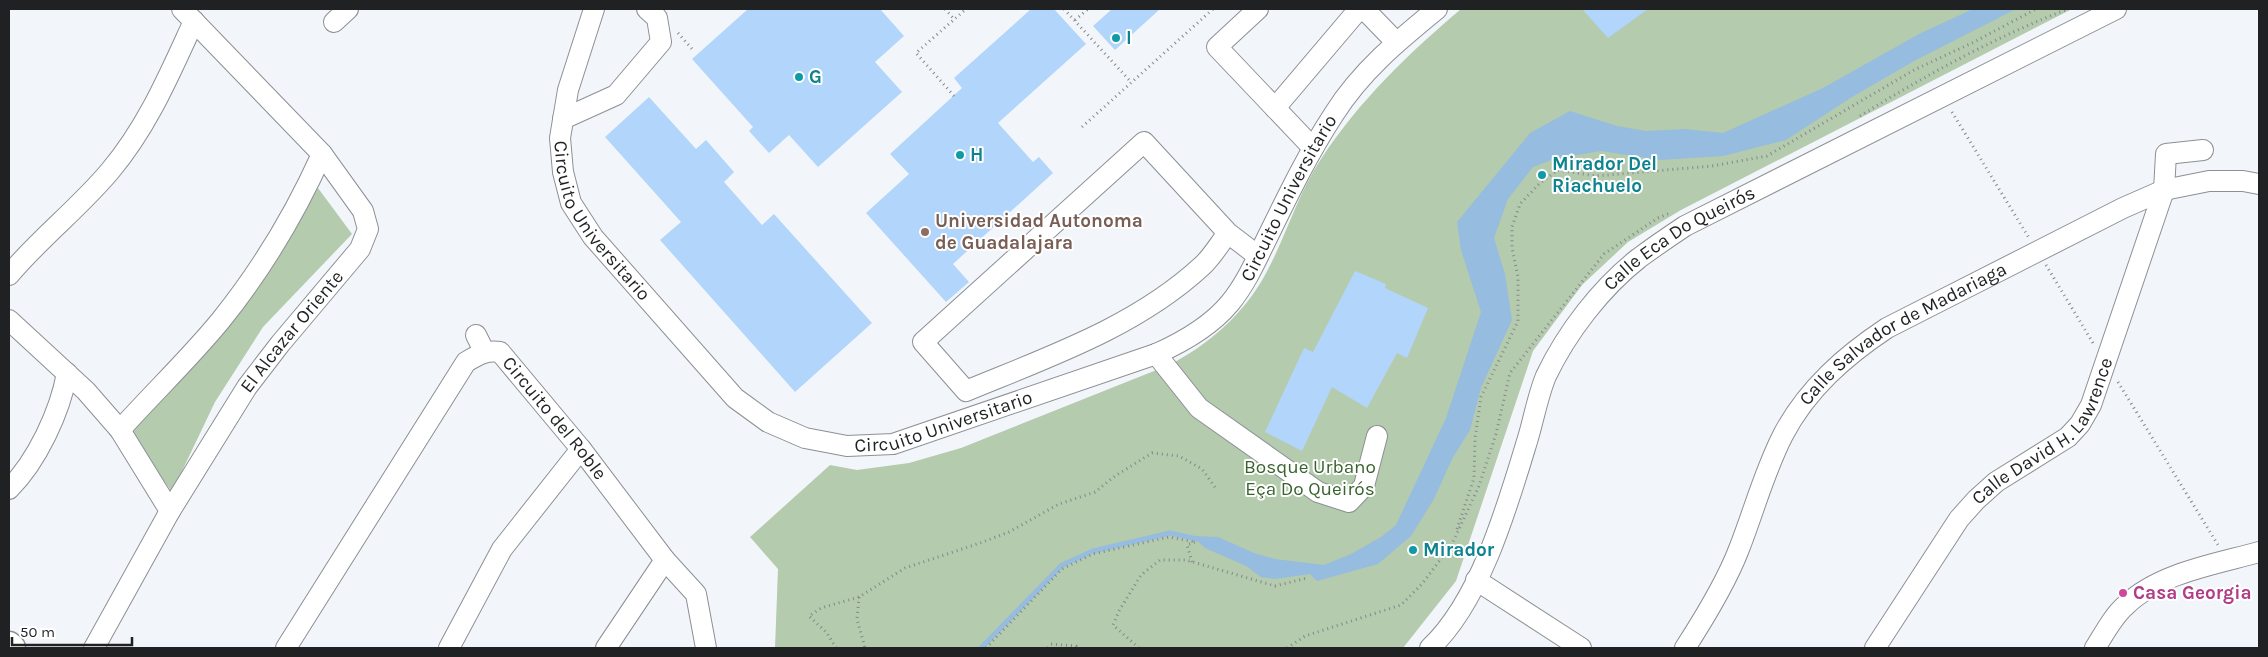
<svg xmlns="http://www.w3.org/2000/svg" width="2268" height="657" font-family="Karla,sans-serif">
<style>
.green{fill:#b4cbae}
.water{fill:#96bcdf}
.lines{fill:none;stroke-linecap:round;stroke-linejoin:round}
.stream{stroke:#96bcdf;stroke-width:5}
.building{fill:#b2d5fb}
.minor-casing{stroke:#8c9095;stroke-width:22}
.major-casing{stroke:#8c9095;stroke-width:29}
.path{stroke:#85888b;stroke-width:3;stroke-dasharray:1 4;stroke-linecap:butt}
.minor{stroke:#fff;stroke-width:20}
.major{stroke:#fff;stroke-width:26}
.culture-dot{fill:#0f9aa8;stroke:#fff;stroke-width:2}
.education-dot{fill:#8d6e63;stroke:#fff;stroke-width:2}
.hotel-dot{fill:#d1479c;stroke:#fff;stroke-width:2}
.labels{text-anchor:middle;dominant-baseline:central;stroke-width:4;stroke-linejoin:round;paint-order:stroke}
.culture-label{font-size:19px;font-weight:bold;fill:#0d838f;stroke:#fff;text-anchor:start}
.street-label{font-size:19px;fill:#1f2123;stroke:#fff}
.education-label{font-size:19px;font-weight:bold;fill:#785e54;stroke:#fff;text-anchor:start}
.park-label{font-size:19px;fill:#39632e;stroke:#fff}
.hotel-label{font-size:19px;font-weight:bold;fill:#b23c85;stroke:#fff;text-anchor:start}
</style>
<rect width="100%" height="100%" fill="#f2f6fb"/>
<g class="green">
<path d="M1461,9H2072L1681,210L1628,242L1582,285L1533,351L1456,581L1403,648H775L778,569L750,537L830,465L857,470L909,463L961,448L1169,365C1208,345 1243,315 1265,275C1286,237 1297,195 1321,159C1359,101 1409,53 1461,9Z"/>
<polygon points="318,188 352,234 263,327 215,402 172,492 128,431 281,248"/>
</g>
<polygon class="water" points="1973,9 2016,9 1914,61 1852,97 1786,140 1723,156 1660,160 1601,151 1554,159 1533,167 1508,199 1494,238 1505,274 1512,320 1481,388 1470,430 1452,459 1434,499 1411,536 1378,564 1317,581 1310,574 1275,579 1261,577 1246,566 1205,548 1192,536 1218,537 1254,553 1275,559 1324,565 1351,554 1381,537 1396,525 1446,418 1481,312 1461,250 1457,222 1530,133 1570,111 1617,126 1646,131 1685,129 1723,133 1823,88 1919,34"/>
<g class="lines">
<polyline class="stream" points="981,648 1062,565 1093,551 1170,533 1197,539"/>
</g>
<g class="building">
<polygon points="748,9 880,9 904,36 875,62 902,92 818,167 789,135 769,153 749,131 753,127 692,59"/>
<polygon points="1031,9 1054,9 1086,44 998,123 1033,162 1039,157 1053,173 953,264 969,282 946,302 866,213 909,174 890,154 962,88 954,78"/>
<polygon points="1112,9 1160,9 1115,50 1093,26"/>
<polygon points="1582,9 1648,9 1608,38"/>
<polygon points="649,97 696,149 706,140 734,172 724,182 762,225 774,214 872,323 795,392 660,240 681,222 605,137"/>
<polygon points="1355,271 1386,284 1385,288 1428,308 1407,358 1397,353 1367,408 1332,387 1302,451 1265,432 1304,348 1313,352"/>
</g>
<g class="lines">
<g class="minor-casing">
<g id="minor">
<path id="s1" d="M594,9L568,90L560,138L563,172L571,203L593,237L735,398L768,422L805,438L847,446L893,444L1156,354C1183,342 1211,326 1230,303C1247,282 1257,258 1269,234C1289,193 1309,152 1334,114C1361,71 1399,40 1437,9"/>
<polyline points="1258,9 1217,47 1313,148"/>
<polyline points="1364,9 1396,42"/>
<polyline points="334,22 348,9"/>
<polyline points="1275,108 1359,9"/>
<polyline points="563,119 616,95 661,42 657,18 647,9"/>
<path d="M1228,233C1220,243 1212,257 1202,266C1136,327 1048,357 966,391L923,342L1144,142L1228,233L1258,256"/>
<path d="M9,275C40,238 79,208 110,171C148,126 170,73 194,21"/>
<polyline points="9,320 86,391 120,430 170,511"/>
<polyline points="476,335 484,351"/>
<polyline points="1156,354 1199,408 1318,492 1349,502 1364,486 1377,436"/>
<path d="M120,430C153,393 190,358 221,320C262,269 295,214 322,154"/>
<path d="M9,489C37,461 60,412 67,373"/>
<polyline points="1476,580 1581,648"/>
<path id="s2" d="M94,648L170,511L247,387L280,344L360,249L368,229L363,211L322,154L182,9"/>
<path id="s3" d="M286,648L466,362C478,355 485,350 500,352L581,449L665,560L696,594L706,648"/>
<polyline points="449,648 502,549 581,449"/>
<polyline points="606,648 665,560"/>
<path id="s4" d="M1430,648C1481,600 1508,504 1528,438C1534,418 1538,395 1546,376C1567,332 1601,288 1639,258C1654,247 1670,236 1685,226L2116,9"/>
<path id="s5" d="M1685,648C1705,617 1726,583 1739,549C1754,511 1764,472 1783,435C1807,389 1845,356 1887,328L2123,208L2164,190L2209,181H2243L2259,184"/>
<path id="s6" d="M1875,648L1959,519L1976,500L1996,482L2068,437L2080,424L2091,405L2164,190L2166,154L2203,150"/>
<path d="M2095,648C2104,634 2113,616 2126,605C2159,573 2216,564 2259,552"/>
</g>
</g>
<g class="major-casing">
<polyline id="major" points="9,645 12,648"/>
</g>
<g class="path">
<polyline points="945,9 954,19"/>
<polyline points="1064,9 1131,82"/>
<polyline points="1075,20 1088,9"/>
<polyline points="678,33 693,50"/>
<polyline points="954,96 916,53 966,9"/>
<polyline points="1952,112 2029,238"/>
<path d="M1860,116C1926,75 1995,37 2068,9"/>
<polyline points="1082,127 1213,9"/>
<polyline points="2046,265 2093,343"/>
<polyline points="2118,382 2218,545"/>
<polyline points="1457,529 1474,478 1475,438 1481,397 1518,321 1518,277 1512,248 1512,227 1520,204 1540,183 1558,170 1596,176 1712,166 1767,156 1914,70 1974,42 2036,9"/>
<polyline points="1192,562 1187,545 1195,542"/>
<polyline points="859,597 857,619 865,648"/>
<polyline points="836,648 827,633 809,616 821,608 859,597 905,568 983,542 1009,532 1059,504 1095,492 1115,476 1152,453 1179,456 1202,469 1217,490"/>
<polyline points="986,648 1062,569 1093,554 1169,537 1195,542"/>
<polyline points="1048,648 1051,644 1076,646 1077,648"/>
<polyline points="1139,648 1113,625 1119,611 1141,575 1160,560 1186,560 1275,586 1307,578"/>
<polyline points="1287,648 1305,636 1401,605 1422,584 1452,544 1479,486 1496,434 1510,373 1604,254 1658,218 1670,213"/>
</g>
<use href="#minor" class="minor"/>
<use href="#major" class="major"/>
</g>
<g class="culture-dot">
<circle cx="1116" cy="38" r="5"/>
<circle cx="799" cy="77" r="5"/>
<circle cx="960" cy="155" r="5"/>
<circle cx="1542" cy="175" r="5"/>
<circle cx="1413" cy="550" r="5"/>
</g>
<circle class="education-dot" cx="925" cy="232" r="5"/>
<circle class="hotel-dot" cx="2123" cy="593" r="5"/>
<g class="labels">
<g class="culture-label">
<text x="1126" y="38">I</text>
<text x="809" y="77">G</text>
<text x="970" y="155">H</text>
<text x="1552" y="164">Mirador Del<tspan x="1552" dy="22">Riachuelo</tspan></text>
<text x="1423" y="550">Mirador</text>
</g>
<g class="street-label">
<text stroke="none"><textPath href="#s1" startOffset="1114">Circuito Universitario</textPath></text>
<text stroke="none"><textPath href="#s1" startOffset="229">Circuito Universitario</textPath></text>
<text stroke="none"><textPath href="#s4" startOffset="495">Calle Eca Do Queirós</textPath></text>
<text stroke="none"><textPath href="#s2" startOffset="374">El Alcazar Oriente</textPath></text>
<text stroke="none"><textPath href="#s5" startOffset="396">Calle Salvador de Madariaga</textPath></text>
<text stroke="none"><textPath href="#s3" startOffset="460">Circuito del Roble</textPath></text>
<text stroke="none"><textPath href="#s1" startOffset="679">Circuito Universitario</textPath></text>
<text stroke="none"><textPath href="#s6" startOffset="279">Calle David H. Lawrence</textPath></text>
</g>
<g class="education-label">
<text x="935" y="221">Universidad Autonoma<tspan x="935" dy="22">de Guadalajara</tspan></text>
</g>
<g class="park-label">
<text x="1310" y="467">Bosque Urbano<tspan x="1310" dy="22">Eça Do Queirós</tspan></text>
</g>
<g class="hotel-label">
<text x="2133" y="593">Casa Georgia</text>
</g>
</g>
<rect width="2268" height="657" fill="none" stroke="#1f2123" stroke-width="20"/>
<path d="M12 637v8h120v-8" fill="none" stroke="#1f2123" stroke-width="2.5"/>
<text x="20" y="637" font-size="15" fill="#1f2123" stroke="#ffffff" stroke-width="4" paint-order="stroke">50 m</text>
</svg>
